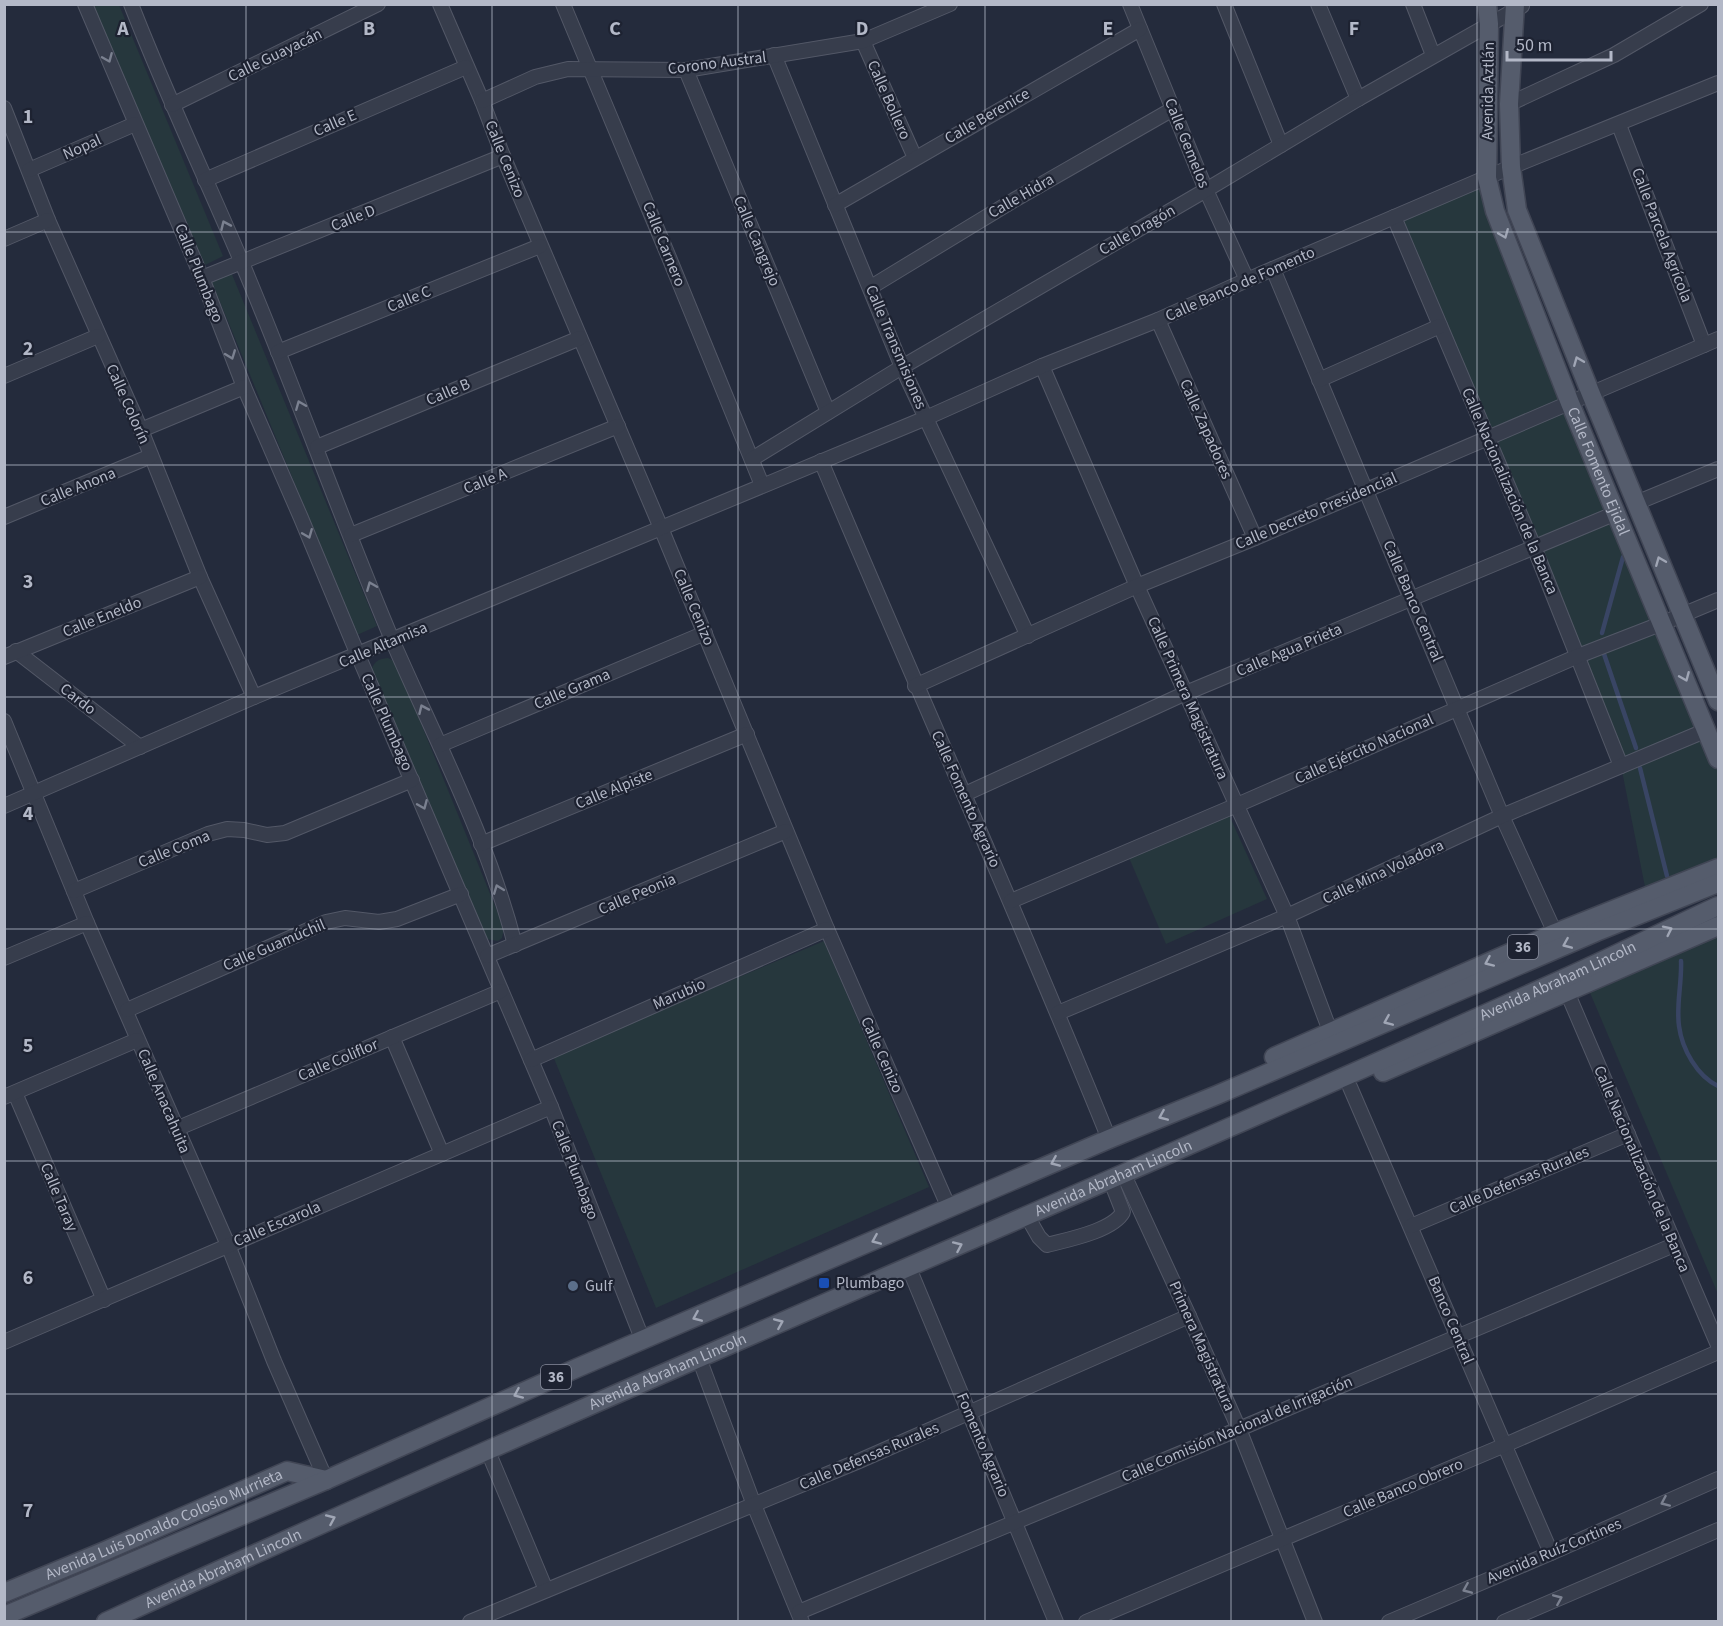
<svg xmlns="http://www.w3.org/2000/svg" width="1723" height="1626" font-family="'Source Sans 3',sans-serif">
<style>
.green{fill:#26373d}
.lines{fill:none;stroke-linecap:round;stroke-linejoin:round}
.stream{stroke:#394564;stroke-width:4.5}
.minor-casing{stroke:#535867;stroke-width:16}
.major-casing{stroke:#414655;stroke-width:21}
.minor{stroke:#373d4c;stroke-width:14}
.major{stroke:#555c6c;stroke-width:18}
.oneway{stroke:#7b8190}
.oneway2{stroke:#a0a6b5}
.grid{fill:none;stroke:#b3b8c7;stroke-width:1.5;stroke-opacity:0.55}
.transit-dot{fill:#1a4fb4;stroke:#1d2231;stroke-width:2}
.service-dot{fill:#5c6f8a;stroke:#1d2231;stroke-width:2}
.labels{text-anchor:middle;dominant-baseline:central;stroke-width:4.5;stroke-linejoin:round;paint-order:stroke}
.shield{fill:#1d2231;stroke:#868b9a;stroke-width:1.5}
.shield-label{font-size:15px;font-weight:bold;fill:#b3b8c7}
.street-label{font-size:16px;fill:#b3b8c7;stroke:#1d2231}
.poi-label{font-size:16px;fill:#b3b8c7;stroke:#1d2231;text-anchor:start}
.grid-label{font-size:20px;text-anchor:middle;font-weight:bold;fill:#b3b8c7;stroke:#1d2231;stroke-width:4.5;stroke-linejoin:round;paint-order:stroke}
</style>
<rect width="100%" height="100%" fill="#242b3c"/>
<g class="green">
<polygon points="93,5 119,5 223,256 205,265"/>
<polygon points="1487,178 1718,759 1718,868 1647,897 1621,766 1394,217"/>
<polygon points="231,272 377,626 357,635 211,280"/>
<path d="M388,658L396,662L504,928L502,938L498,941L486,939L371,670C375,661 378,659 388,658Z"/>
<polygon points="1229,815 1267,899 1166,944 1127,853"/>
<polygon points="1718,928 1718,1294 1588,988"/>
<polygon points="824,941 929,1187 656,1308 553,1056"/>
</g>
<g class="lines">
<g class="stream">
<polyline points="1602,633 1623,557"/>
<polyline points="1604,654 1636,748"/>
<polyline points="1640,768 1667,876"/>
<path d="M1681,961C1682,983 1676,1005 1679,1026C1682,1049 1697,1076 1718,1086"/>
</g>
<g class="minor-casing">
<g id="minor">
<polyline points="85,4 202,278 244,387 301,518 358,655 551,1107 643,1341"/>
<path d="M131,4C165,92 205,176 242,263C295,388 340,517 393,642C436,741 488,839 515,945"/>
<polyline points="440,4 482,101 503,156 661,528 827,929 949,1208"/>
<polyline points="563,4 668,255 762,485"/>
<polyline points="1130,4 1206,190 1247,280"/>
<polyline points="1224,4 1281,145"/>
<polyline points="1318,4 1358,99"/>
<polyline points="1413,4 1433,55"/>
<polyline points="863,41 915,158"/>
<polyline points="774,55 902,367 1028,636"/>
<polyline points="686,70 828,412"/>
<polyline points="482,101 535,77 568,69 686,70 863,41 950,4"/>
<polyline points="1509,104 1614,55 1701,4"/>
<polyline points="172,105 378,4"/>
<polyline points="4,108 48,220 141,430 200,577 254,697"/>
<polyline points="1619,125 1704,345"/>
<polyline points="29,170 135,124"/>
<polyline points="205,180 466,67"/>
<polyline points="835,205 1140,29"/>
<polyline points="1394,217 1534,547 1621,766"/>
<polyline points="4,239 48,220"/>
<polyline points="1273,269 1502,816 1555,933"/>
<polyline points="202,278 503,156"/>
<polyline points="871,287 1014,200 1173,109"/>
<polyline points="1158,320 1255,538"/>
<polyline points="278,352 540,246"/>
<polyline points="1042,366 1137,586 1287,916 1330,1031"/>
<polyline points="4,376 98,336"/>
<polyline points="1319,380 1440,326"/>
<polyline points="141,430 244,387"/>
<polyline points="317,447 580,338"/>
<polyline points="752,459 902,367 1206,190 1358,99 1522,6"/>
<path d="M821,461C916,687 1017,911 1109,1139"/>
<polyline points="1636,503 1718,469"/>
<polyline points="4,517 151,456"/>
<polyline points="351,535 618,426"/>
<polyline points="16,651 140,747"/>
<polyline points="4,657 200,577"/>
<polyline points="915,686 1137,586 1255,538 1718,339"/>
<polyline points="4,721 87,923 228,1245 274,1361 326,1480"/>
<polyline points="440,745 705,633"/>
<polyline points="965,794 1186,693 1616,513"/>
<polyline points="4,806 254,697 926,418 1042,366 1158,320 1247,280 1511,167 1718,83"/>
<polyline points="481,844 747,734"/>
<polyline points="74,891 208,834 227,829 244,830 267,835 285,833 412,780"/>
<polyline points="1011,901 1237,805 1578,656 1663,623 1718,600"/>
<polyline points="487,956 786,831"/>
<polyline points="4,958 87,923"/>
<polyline points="1567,992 1718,1345"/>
<polyline points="127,1010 326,922 345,918 379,922 397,919 461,894"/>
<polyline points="1058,1013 1287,916 1502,816 1707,730"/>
<polyline points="392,1037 442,1154"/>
<polyline points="531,1060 827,929"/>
<polyline points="1350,1087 1551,1553"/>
<polyline points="15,1093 104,1300"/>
<polyline points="4,1097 137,1040"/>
<polyline points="176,1129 501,991"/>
<polyline points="1123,1173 1189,1316 1239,1429 1315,1622"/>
<path d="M1027,1216L1039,1237L1047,1245C1066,1240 1113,1231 1123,1212L1110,1179"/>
<polyline points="1411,1226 1628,1134"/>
<polyline points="909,1268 1056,1622"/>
<polyline points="4,1342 551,1107"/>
<polyline points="699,1358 754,1505 802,1622"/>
<polyline points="487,1449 546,1590"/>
<polyline points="799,1612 1239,1429 1674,1245"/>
<polyline points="470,1622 859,1461 1189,1316"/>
<polyline points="1086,1622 1505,1445 1718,1352"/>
<polyline points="1389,1622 1551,1553 1718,1479"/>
<polyline points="1504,1622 1718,1530"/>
</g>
</g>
<g class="major-casing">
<g id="major">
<path id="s1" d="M1487,4L1489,24L1487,178L1495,211L1570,403L1718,759"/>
<polyline points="1515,4 1509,104 1511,167 1517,210 1591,394 1718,701"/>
<polyline points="1274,1057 1555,933 1718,868"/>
<polyline points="1383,1072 1718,926"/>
<path id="s2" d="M4,1593L105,1551L287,1471L326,1480"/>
<polyline points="4,1616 326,1480 577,1368 1109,1139 1217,1095 1596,932 1718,883"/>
<path id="s3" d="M106,1622C592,1398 1087,1195 1574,974C1623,952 1670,928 1718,906"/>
</g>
</g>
<use href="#minor" class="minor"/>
<use href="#major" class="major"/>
</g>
<defs><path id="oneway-chevron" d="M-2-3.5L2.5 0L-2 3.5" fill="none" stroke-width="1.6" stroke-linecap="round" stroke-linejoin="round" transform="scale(1.5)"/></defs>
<g class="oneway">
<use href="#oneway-chevron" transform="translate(108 58) rotate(67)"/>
<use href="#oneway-chevron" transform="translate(225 225) rotate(-114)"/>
<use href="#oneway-chevron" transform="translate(231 355) rotate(69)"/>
<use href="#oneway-chevron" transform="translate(300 405) rotate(-112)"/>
<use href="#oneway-chevron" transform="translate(308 534) rotate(68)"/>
<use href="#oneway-chevron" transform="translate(371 586) rotate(-112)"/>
<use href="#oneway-chevron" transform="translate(423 709) rotate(-114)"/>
<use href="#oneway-chevron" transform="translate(423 805) rotate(67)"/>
<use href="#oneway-chevron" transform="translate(498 889) rotate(-111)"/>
<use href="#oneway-chevron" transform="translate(1665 1502) rotate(156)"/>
<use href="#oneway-chevron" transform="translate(1467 1589) rotate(157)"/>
<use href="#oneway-chevron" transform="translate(1558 1599) rotate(-23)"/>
</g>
<g class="oneway2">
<use href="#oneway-chevron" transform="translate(1504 234) rotate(68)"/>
<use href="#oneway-chevron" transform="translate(1578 361) rotate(-112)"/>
<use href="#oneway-chevron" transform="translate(1660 561) rotate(-112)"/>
<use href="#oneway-chevron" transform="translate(1685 677) rotate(67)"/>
<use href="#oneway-chevron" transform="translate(1668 930) rotate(-26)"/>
<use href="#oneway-chevron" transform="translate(1567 944) rotate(157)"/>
<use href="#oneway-chevron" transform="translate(1489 962) rotate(156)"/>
<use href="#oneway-chevron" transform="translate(1388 1021) rotate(157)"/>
<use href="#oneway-chevron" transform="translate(1163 1116) rotate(157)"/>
<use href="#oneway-chevron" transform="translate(1055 1162) rotate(157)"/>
<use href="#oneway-chevron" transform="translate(876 1240) rotate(157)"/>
<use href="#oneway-chevron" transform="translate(958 1246) rotate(-24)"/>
<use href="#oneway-chevron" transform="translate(697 1317) rotate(157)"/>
<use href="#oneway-chevron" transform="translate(779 1323) rotate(-23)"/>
<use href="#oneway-chevron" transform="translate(518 1394) rotate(156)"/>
<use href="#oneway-chevron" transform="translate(331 1519) rotate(-24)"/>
</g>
<path class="grid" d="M246,4V1622M492,4V1622M738,4V1622M985,4V1622M1231,4V1622M1477,4V1622M4,232H1718M4,465H1718M4,697H1718M4,929H1718M4,1161H1718M4,1394H1718"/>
<rect class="transit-dot" x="818" y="1277" width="12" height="12" rx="3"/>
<circle class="service-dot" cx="573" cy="1286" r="6"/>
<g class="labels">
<g class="shield">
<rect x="1508" y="935" width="30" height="24" rx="4.5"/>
<rect x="541" y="1365" width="30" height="24" rx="4.5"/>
</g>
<g class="shield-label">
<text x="1523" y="947">36</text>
<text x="556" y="1377">36</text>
</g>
<g class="street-label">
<text transform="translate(275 55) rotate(-26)">Calle Guayacán</text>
<text transform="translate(717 63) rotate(-7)">Corono Austral</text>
<text transform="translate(1488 91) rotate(-89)">Avenida Aztlán</text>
<text transform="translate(889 100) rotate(66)">Calle Bollero</text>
<text transform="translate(987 116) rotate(-30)">Calle Berenice</text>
<text transform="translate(335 123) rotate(-23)">Calle E</text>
<text transform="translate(1187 143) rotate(68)">Calle Gemelos</text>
<text transform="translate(82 147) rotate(-24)">Nopal</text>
<text transform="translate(505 159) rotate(68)">Calle Cenizo</text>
<text transform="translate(1021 196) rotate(-30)">Calle Hidra</text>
<text transform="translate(353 218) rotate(-22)">Calle D</text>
<text transform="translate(1137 230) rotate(-30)">Calle Dragón</text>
<text transform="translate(1662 235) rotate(69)">Calle Parcela Agrícola</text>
<text transform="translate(757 241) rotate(67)">Calle Cangrejo</text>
<text transform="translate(664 244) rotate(68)">Calle Carnero</text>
<text transform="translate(199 273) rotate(68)">Calle Plumbago</text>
<text transform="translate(1240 284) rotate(-24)">Calle Banco de Fomento</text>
<text transform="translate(409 299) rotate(-22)">Calle C</text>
<text transform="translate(896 347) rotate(67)">Calle Transmisiones</text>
<text transform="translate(448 392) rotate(-23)">Calle B</text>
<text transform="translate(128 404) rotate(66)">Calle Colorín</text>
<text transform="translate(1206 429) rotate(66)">Calle Zapadores</text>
<text stroke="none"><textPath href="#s1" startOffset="488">Calle Fomento Ejidal</textPath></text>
<text transform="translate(485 481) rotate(-22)">Calle A</text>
<text transform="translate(78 487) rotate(-22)">Calle Anona</text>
<text transform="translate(1510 491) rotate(67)">Calle Nacionalización de la Banca</text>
<text transform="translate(1316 511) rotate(-23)">Calle Decreto Presidencial</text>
<text transform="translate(1413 601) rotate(67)">Calle Banco Central</text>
<text transform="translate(694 607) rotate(67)">Calle Cenizo</text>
<text transform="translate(102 617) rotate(-22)">Calle Eneldo</text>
<text transform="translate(383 645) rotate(-23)">Calle Altamisa</text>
<text transform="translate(1289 650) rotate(-23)">Calle Agua Prieta</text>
<text transform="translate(572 689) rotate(-23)">Calle Grama</text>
<text transform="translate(1188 698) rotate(66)">Calle Primera Magistratura</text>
<text transform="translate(78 699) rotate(38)">Cardo</text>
<text transform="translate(387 722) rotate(66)">Calle Plumbago</text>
<text transform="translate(1364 749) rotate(-24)">Calle Ejército Nacional</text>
<text transform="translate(614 789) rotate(-22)">Calle Alpiste</text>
<text transform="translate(966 799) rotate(66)">Calle Fomento Agrario</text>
<text transform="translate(174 849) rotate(-22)">Calle Coma</text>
<text transform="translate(1383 872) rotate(-25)">Calle Mina Voladora</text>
<text transform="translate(637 894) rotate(-23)">Calle Peonia</text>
<text transform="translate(274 945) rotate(-23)">Calle Guamúchil</text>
<text stroke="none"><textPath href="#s3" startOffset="1587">Avenida Abraham Lincoln</textPath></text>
<text transform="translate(679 994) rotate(-24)">Marubio</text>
<text transform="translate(882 1055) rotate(66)">Calle Cenizo</text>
<text transform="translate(338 1060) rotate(-23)">Calle Coliflor</text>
<text transform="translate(164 1101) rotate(67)">Calle Anacahuita</text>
<text transform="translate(1642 1169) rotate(67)">Calle Nacionalización de la Banca</text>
<text transform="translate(575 1170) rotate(69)">Calle Plumbago</text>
<text stroke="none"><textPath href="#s3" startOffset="1101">Avenida Abraham Lincoln</textPath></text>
<text transform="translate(1519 1180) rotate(-23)">Calle Defensas Rurales</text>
<text transform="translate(59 1197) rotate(67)">Calle Taray</text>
<text transform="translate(277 1224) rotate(-23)">Calle Escarola</text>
<text transform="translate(1451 1320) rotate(67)">Banco Central</text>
<text transform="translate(1202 1346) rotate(66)">Primera Magistratura</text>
<text stroke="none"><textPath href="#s3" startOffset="615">Avenida Abraham Lincoln</textPath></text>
<text transform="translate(1237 1429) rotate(-23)">Calle Comisión Nacional de Irrigación</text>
<text transform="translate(983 1445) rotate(67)">Fomento Agrario</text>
<text transform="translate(869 1456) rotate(-23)">Calle Defensas Rurales</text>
<text transform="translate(1403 1488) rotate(-23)">Calle Banco Obrero</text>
<text stroke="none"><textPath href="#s2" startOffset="174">Avenida Luis Donaldo Colosio Murrieta</textPath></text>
<text transform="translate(1554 1551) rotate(-23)">Avenida Ruíz Cortines</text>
<text stroke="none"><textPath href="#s3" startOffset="129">Avenida Abraham Lincoln</textPath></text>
</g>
<g class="poi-label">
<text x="836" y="1283">Plumbago</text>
<text x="585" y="1286">Gulf</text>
</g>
</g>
<g class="grid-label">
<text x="123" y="35">A</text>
<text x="369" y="35">B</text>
<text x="615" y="35">C</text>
<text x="862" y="35">D</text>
<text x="1108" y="35">E</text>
<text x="1354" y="35">F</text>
<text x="28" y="123">1</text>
<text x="28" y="355">2</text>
<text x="28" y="588">3</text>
<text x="28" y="820">4</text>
<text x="28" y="1052">5</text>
<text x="28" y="1284">6</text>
<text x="28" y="1517">7</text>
</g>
<rect width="1723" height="1626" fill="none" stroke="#b3b8c7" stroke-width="12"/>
<path d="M1507 51v9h104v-9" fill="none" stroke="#b3b8c7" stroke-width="3"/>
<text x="1516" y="51" font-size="18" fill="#b3b8c7" stroke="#1d2231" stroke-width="4.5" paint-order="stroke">50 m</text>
</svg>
